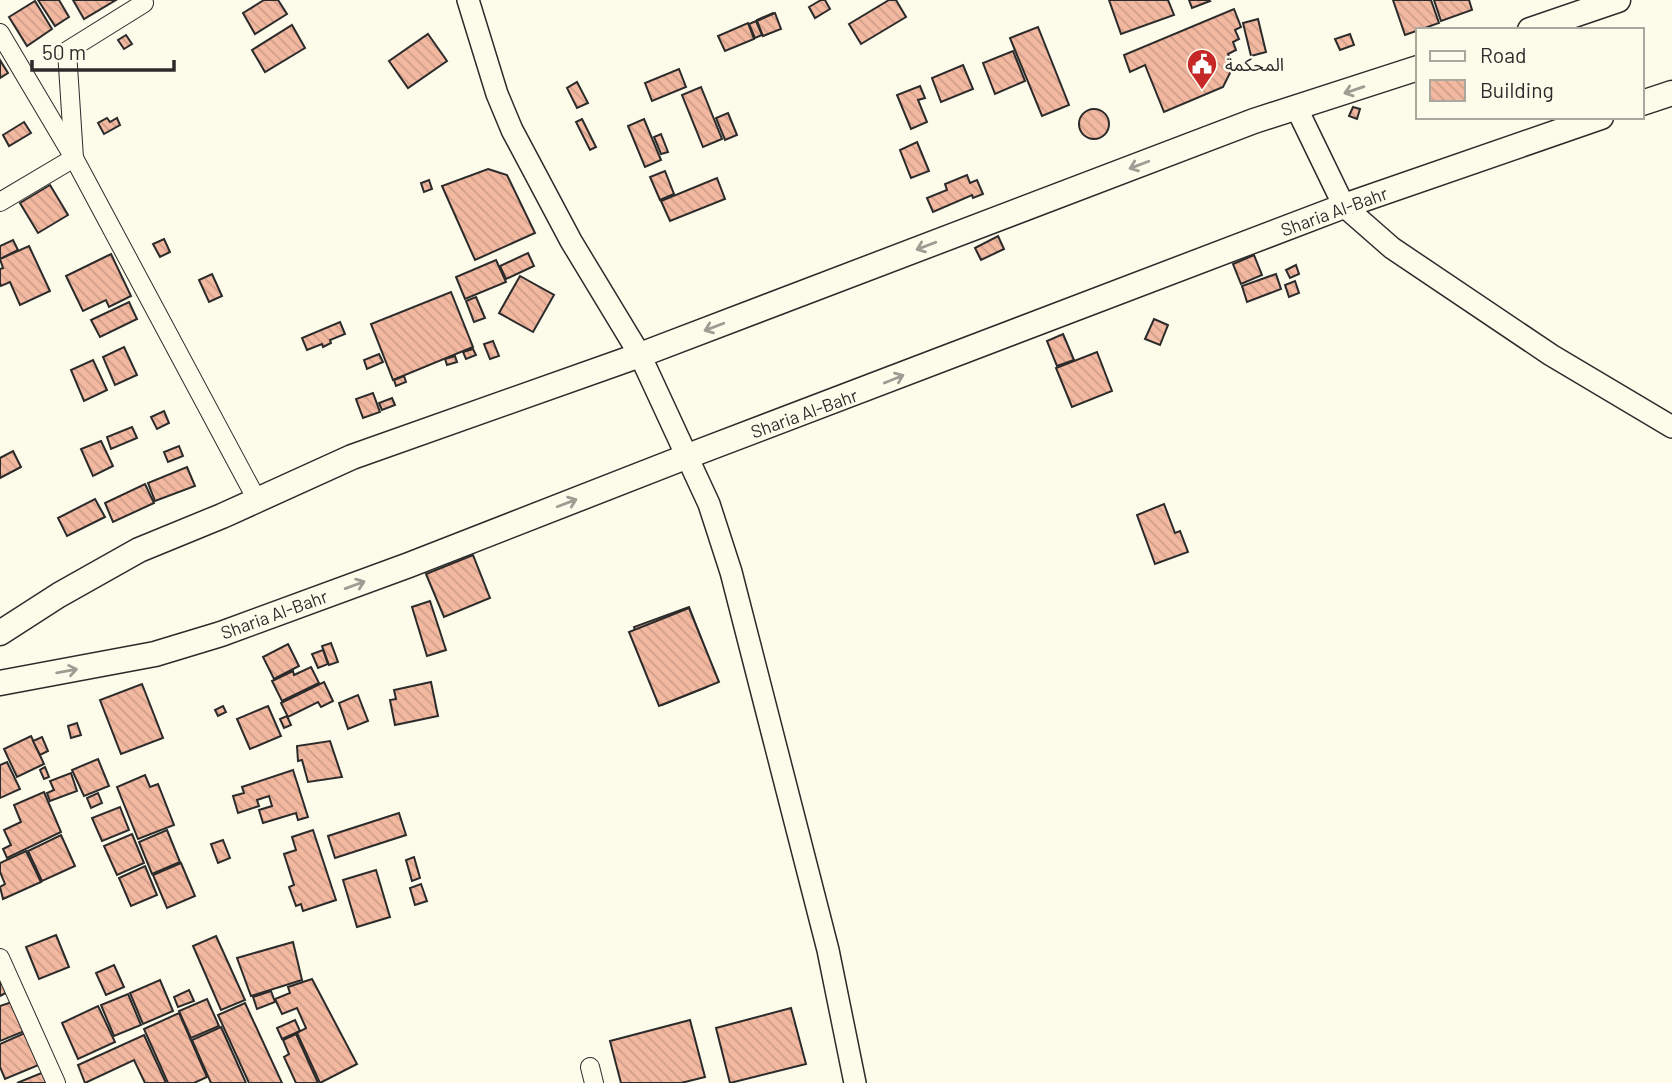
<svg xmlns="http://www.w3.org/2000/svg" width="1672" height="1083" font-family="Barlow,'Noto Sans Arabic',sans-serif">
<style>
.building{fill:url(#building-back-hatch);stroke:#2b2b2b;stroke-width:2}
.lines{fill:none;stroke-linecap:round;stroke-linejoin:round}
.minor-casing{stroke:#2b2b2b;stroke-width:20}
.tertiary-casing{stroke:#2b2b2b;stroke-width:24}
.secondary-casing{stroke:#2b2b2b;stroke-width:27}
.minor{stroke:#fdfbea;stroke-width:18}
.tertiary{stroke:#fdfbea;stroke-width:21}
.secondary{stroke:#fdfbea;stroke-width:24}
.oneway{stroke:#9e9d94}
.labels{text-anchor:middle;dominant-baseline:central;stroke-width:5;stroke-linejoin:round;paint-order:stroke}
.poi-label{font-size:18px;fill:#2b2b2b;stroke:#fdfbea;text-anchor:start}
.street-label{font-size:18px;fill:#2b2b2b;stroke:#fdfbea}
</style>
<defs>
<pattern id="building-back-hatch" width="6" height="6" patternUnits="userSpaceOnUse" patternTransform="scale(1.75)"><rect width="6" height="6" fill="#f2b8a0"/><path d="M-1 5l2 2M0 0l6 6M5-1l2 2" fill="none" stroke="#d09e8a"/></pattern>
</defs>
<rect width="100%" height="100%" fill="#fdfbea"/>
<g class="building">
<polygon points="38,0 59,0 69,17 55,26"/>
<polygon points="73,0 116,0 84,19"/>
<polygon points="264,0 278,0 287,14 255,34 243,13"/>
<polygon points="821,0 825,0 830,9 815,18 809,7"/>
<polygon points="889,0 896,0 906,17 861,44 849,24"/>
<polygon points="1109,0 1168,0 1174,15 1121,34"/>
<polygon points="1189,0 1209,0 1210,1 1192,8"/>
<polygon points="1393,0 1431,0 1439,23 1405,35"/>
<polygon points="1434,0 1469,0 1472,10 1441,21"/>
<polygon points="35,1 52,29 27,46 9,17"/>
<polygon points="1234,9 1241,27 1235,30 1239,39 1233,42 1236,50 1228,54 1233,67 1223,87 1164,112 1145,65 1130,72 1124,55"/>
<polygon points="773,13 779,29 763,36 757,20"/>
<polygon points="775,13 781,29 763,36 757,21"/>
<polygon points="1258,19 1266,52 1251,56 1243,23"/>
<polygon points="756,21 762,35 755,38 749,24"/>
<polygon points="748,23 754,39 725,51 718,36"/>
<polygon points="292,25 305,48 265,72 252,50"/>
<polygon points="1038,27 1069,105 1042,116 1010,38"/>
<polygon points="428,34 447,61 408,88 389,61"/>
<polygon points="1350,34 1354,45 1340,50 1335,39"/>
<polygon points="126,35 132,44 124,49 118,40"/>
<polygon points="1013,51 1025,81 995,94 983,63"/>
<polygon points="0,60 8,73 0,78"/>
<polygon points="963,65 973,89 941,102 932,78"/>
<polygon points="679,69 686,87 652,101 645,83"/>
<polygon points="577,82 588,103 577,108 567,88"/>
<polygon points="920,86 925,98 918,100 927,122 911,129 897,95"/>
<polygon points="701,87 722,139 703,147 682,95"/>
<polygon points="1353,107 1360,109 1357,119 1349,116"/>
<circle cx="1094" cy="124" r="15"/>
<polygon points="728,113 737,135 725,140 716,118"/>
<polygon points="107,118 110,122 117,118 120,125 104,134 98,123"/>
<polygon points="582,119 596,147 590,150 576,122"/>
<polygon points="644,119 661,160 645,167 628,126"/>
<polygon points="24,122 31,133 9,146 3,135"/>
<polygon points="661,134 668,152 661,154 654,137"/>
<polygon points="917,142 929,171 911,178 900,150"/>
<polygon points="488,169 507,175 535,233 475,260 442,186"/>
<polygon points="665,171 674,194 660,200 650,177"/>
<polygon points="967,175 970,183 977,180 983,194 973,198 972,195 933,212 927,198 947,190 945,184"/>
<polygon points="717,178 725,199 670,221 661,201"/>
<polygon points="429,180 432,189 424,192 421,183"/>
<polygon points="50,185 68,215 38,233 20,203"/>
<polygon points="998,236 1004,249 981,260 975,248"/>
<polygon points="164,239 170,252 160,257 153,244"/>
<polygon points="13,240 18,250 0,259 0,246"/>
<polygon points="29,246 50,291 20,305 10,282 1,286 0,283 0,269 3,268 0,259"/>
<polygon points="528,253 534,266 506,279 500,266"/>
<polygon points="111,254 131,296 109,307 106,300 83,311 66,276"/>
<polygon points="1254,255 1262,275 1241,284 1233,264"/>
<polygon points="496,260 506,282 465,299 456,277"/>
<polygon points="1296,265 1299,274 1290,278 1286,270"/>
<polygon points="212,274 222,296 209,302 199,280"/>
<polygon points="1276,274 1281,289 1247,302 1242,286"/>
<polygon points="520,276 554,295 533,332 499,313"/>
<polygon points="1295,281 1299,293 1289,297 1285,285"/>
<polygon points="451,292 473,347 393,380 371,324"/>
<polygon points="476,297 485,318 474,322 466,301"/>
<polygon points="129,302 137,319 100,337 91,320"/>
<polygon points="1154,319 1168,325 1160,345 1145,339"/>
<polygon points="340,322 345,334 330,340 331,343 323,347 322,344 307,350 302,338"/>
<polygon points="1063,334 1074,360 1057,366 1047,341"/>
<polygon points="493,341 499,356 490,359 484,344"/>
<polygon points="124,347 137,375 115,385 103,357"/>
<polygon points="473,349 476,355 466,359 463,352"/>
<polygon points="1097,352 1112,391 1072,407 1056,368"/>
<polygon points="379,354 383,362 367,369 364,360"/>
<polygon points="455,356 457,362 447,365 445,359"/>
<polygon points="93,360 107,390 84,401 71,370"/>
<polygon points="404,376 406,382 396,386 394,380"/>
<polygon points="373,393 380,412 363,418 356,399"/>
<polygon points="392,398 395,405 382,410 379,403"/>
<polygon points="164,411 169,423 157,429 151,417"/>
<polygon points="132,427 137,438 111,449 107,437"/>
<polygon points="101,441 113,466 93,476 81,449"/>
<polygon points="179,446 183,456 168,462 164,452"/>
<polygon points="13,451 21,467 0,478 0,458"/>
<polygon points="187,467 195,486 155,501 148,483"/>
<polygon points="145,484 154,503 113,522 105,503"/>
<polygon points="95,499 105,517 67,536 58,518"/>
<polygon points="1164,504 1175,533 1180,531 1188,552 1155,564 1137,515"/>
<polygon points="473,555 490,598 444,617 426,574"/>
<polygon points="430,601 446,650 427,656 412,607"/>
<polygon points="689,607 715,675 707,687 662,705 634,627"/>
<polygon points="689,608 719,682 659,706 629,632"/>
<polygon points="331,643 338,662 329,665 322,646"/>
<polygon points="288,644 299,666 274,679 263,657"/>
<polygon points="323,650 328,664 318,668 312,654"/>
<polygon points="311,667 319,683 282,701 272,681 293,671 294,675"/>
<polygon points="324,682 333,701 321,707 318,702 288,717 281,703"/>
<polygon points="431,682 438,716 395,725 390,700 396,699 394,690"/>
<polygon points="142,684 163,738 121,754 100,700"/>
<polygon points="358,695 368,721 348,729 339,703"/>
<polygon points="223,706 226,712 218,716 215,710"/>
<polygon points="268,706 281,736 250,749 237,719"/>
<polygon points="287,716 291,725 284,728 280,719"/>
<polygon points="77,723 81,735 71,738 68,726"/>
<polygon points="31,736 44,764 17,777 4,749"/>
<polygon points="42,737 48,751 40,755 33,741"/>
<polygon points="330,741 342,777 308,782 302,760 298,761 297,746"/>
<polygon points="98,759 109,786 84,796 72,770"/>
<polygon points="7,762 20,789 0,798 0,765"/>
<polygon points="45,767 49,777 44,779 40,770"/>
<polygon points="293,770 308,817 298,820 296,813 263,823 259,810 272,806 269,796 257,800 259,806 238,813 233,796 244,793 242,787"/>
<polygon points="71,773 77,791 50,801 47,793 54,790 50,781"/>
<polygon points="145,775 150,787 158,784 174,825 138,839 117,787"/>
<polygon points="44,792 61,832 7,858 3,849 11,845 4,830 21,822 14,805"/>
<polygon points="98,793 102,803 91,808 87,798"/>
<polygon points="120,807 129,830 102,841 92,818"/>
<polygon points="399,813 406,835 335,858 328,836"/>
<polygon points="167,830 180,862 152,874 139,842"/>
<polygon points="313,830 336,900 303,911 301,904 296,906 289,887 294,885 284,854 296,850 292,837"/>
<polygon points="132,834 144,863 117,875 104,846"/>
<polygon points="61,835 75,866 42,881 28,851"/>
<polygon points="223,840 230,858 218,863 211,844"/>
<polygon points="26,851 41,882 3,899 0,887 5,884 0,872 0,863"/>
<polygon points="414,857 420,878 412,881 406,860"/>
<polygon points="181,863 195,896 167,908 153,875"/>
<polygon points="145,866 157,895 131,906 119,878"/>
<polygon points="376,870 390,917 357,927 343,880"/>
<polygon points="421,884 427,901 415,905 410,888"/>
<polygon points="56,935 69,967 39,979 26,947"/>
<polygon points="216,936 245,1000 221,1010 193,946"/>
<polygon points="293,942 302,980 251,996 237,958"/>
<polygon points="0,964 11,990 0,996"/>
<polygon points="114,965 124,987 106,995 96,973"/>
<polygon points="312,979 357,1064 320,1083 297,1033 306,1028 297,1008 282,1014 275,999 290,993 288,987"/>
<polygon points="160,980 173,1011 143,1024 130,993"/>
<polygon points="189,990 194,1001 178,1007 174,997"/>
<polygon points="271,991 275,1002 257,1009 253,997"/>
<polygon points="128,994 141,1025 114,1036 101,1005"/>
<polygon points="207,999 219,1026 191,1038 179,1011"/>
<polygon points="15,1001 27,1030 0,1041 0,1006"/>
<polygon points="245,1003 282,1083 249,1083 218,1015"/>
<polygon points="98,1006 115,1042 78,1059 62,1023"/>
<polygon points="791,1008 806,1064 730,1083 716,1028"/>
<polygon points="179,1013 207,1077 194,1083 168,1083 144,1029"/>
<polygon points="295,1020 300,1031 282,1039 277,1028"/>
<polygon points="690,1020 705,1077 681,1083 621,1083 610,1041"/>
<polygon points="221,1027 246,1083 211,1083 192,1040"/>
<polygon points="27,1032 41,1064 5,1079 0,1067 0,1044"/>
<polygon points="296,1034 318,1083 296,1083 284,1057 289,1054 283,1040"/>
<polygon points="144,1035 166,1083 145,1083 134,1060 85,1083 78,1065"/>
<polygon points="44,1072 49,1083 17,1083"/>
</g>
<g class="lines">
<g class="minor-casing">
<g id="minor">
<polyline points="0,33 74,158 257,500"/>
<polyline points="0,202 74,158 67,51 144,3 142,0"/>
<polyline points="0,958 56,1083"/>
<polyline points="590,1067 594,1083"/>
</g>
</g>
<g class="tertiary-casing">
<g id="tertiary">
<polyline points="468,0 497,94 512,130 571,241 640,355 709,504 731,572 828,950 855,1083"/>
<polyline points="1297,109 1344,206 1392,248 1551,355 1672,427"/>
</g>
</g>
<g class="secondary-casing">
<g id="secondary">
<polyline points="1530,30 1618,0"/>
<polyline points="1642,103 1672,93"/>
<polyline points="0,633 59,595 139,550 222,516 352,457 640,355 1254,121 1418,68"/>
<polyline points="0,683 155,654 221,634 409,565 688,456 1344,206 1601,117"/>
</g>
</g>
<use href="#minor" class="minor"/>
<use href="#tertiary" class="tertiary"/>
<use href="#secondary" class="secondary"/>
</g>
<defs><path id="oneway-shaft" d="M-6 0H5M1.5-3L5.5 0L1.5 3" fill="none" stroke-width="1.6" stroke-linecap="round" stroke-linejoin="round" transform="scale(1.75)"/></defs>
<g class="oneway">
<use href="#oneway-shaft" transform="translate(1354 90) rotate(161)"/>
<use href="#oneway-shaft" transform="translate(1139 165) rotate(159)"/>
<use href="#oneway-shaft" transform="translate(926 246) rotate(159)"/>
<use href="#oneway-shaft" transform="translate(714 327) rotate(159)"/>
<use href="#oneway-shaft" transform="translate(894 379) rotate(-22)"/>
<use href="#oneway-shaft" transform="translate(567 503) rotate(-21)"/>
<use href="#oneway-shaft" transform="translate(355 585) rotate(-20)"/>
<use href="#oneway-shaft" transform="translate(67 671) rotate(-10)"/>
</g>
<defs>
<g id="civic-pin" transform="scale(1.575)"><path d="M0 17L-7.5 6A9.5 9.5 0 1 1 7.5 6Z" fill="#c62828" stroke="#fdfbea"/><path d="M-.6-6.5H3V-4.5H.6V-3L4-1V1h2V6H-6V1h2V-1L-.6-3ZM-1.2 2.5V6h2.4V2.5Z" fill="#fff"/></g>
</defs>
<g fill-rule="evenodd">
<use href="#civic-pin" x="1202" y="64"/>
</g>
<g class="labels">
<g class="poi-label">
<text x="1225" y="64">المحكمة</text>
</g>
<g class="street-label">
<text transform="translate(1334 211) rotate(-20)">Sharia Al-Bahr</text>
<text transform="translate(804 413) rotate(-20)">Sharia Al-Bahr</text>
<text transform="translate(274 614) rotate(-20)">Sharia Al-Bahr</text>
</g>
</g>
<rect x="1416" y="28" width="228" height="91" fill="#fdfbea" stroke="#a9a89e" stroke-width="2"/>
<rect x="1430" y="51" width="35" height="10" fill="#fdfbea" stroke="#a9a89e" stroke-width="2"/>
<text x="1480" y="63" font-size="21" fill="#2b2b2b">Road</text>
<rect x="1430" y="80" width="35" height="21" fill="url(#building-back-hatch)" stroke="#a9a89e" stroke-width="2"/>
<text x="1480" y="98" font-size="21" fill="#2b2b2b">Building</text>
<path d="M32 60v10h142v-10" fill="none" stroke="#2b2b2b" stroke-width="3.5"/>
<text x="42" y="60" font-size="21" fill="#2b2b2b" stroke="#fdfbea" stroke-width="5" paint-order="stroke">50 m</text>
</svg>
